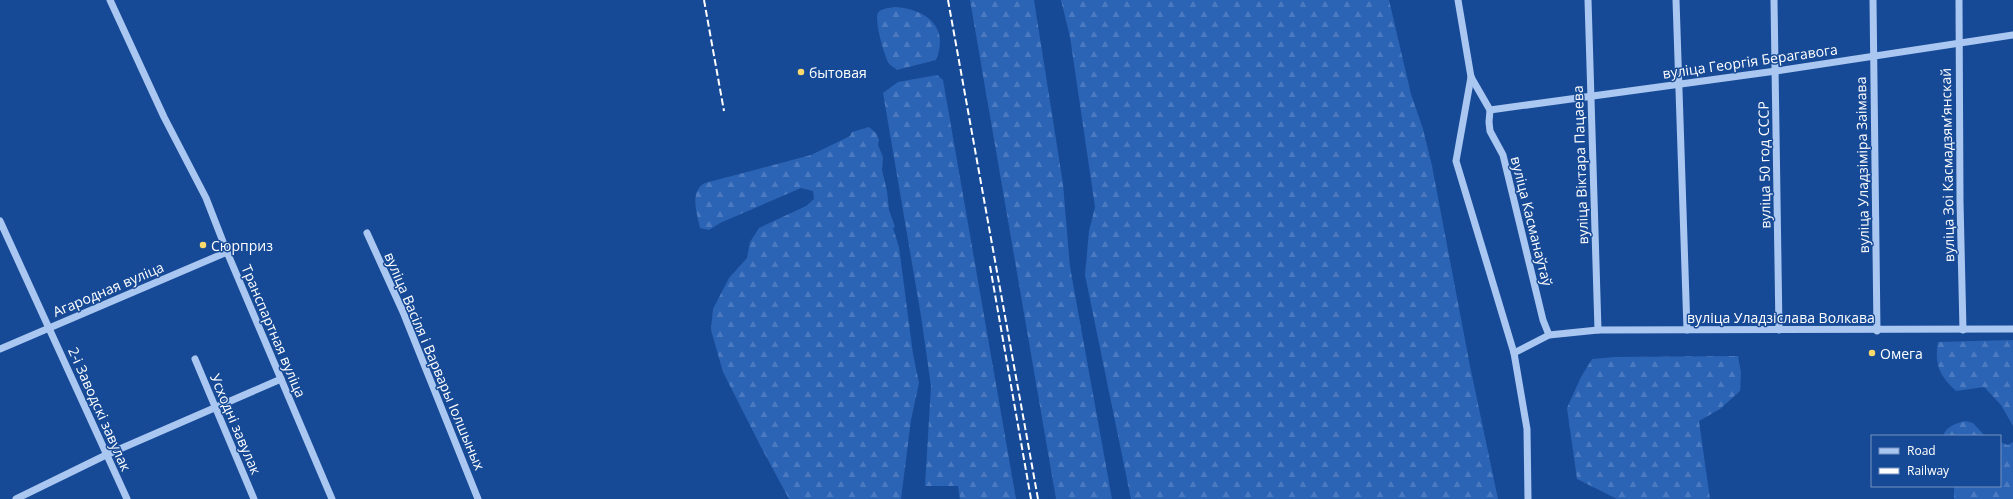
<svg xmlns="http://www.w3.org/2000/svg" width="2013" height="499" font-family="'Open Sans',sans-serif">
<style>
.forest{fill:url(#forest-firs)}
.lines{fill:none;stroke-linecap:round;stroke-linejoin:round}
.minor{stroke:#aac7f1;stroke-width:7}
.rail{stroke:#fff;stroke-width:2;stroke-dasharray:7 3;stroke-linecap:butt}
.poi-dot{fill:#ffda6a;stroke:#174a96;stroke-width:1.5}
.labels{text-anchor:middle;dominant-baseline:central;stroke-width:3;stroke-linejoin:round;paint-order:stroke}
.street-label{font-size:14px;fill:#fff;stroke:#174a96}
.poi-label{font-size:14px;fill:#fff;stroke:#174a96;text-anchor:start}
</style>
<defs>
<pattern id="forest-firs" width="22" height="20" patternUnits="userSpaceOnUse"><rect width="22" height="20" fill="#2b63b5"/><path d="M5 1l3.5 6h-7zM16 11l3.5 6h-7z" fill="#4b7ac0"/></pattern>
</defs>
<rect width="100%" height="100%" fill="#174a96"/>
<g class="forest">
<polygon points="970,0 1034,0 1063,184 1070,267 1112,499 1056,499"/>
<polygon points="1061,0 1389,0 1411,94 1423,129 1432,166 1470,366 1498,499 1131,499 1085,275 1089,231 1095,207 1070,37"/>
<path d="M895,7C926,9 950,27 936,60L897,70C894,67 889,65 888,62C884,54 874,20 878,13C881,8 890,8 895,7Z"/>
<polygon points="937,75 943,80 1016,499 960,499 958,486 925,486 931,386 921,316 883,93 898,82"/>
<path d="M869,127L876,133L879,140L878,145L883,157L882,170L887,191L889,210L895,227L893,228L899,247L913,354L919,383L911,420L901,499H789L761,447L723,372L711,330L713,309L729,278L747,258L750,242L759,228L806,206L814,199L813,191L801,188L720,223L709,230L700,228C697,214 689,191 705,183L811,155L850,136L852,132Z"/>
<path d="M2013,340V426L2001,405L1984,387L1956,391C1940,376 1934,365 1938,342Z"/>
<polygon points="1738,356 1741,373 1740,391 1720,409 1699,421 1710,499 1617,499 1577,479 1567,408 1581,377 1592,359 1615,357"/>
<path d="M1966,421L1973,423L1985,436H1943C1946,426 1957,423 1966,421Z"/>
<polygon points="2000,442 2008,445 2013,442 2013,499 1954,499 1954,486 2000,486"/>
</g>
<g class="lines">
<g class="minor">
<polyline points="110,0 164,117 206,198 227,252 332,499"/>
<polyline points="1458,0 1471,77 1490,110 1489,122 1490,131 1503,155 1543,320 1549,335"/>
<polyline points="1588,0 1598,330"/>
<polyline points="1676,0 1687,330"/>
<polyline points="1774,0 1779,330"/>
<polyline points="1873,0 1877,331"/>
<polyline points="1959,0 1960,202 1963,330"/>
<polyline points="1471,77 1456,161 1514,353 1527,429 1528,499"/>
<polyline points="1490,110 1776,71 2013,35"/>
<polyline points="0,221 127,499"/>
<polyline points="367,233 403,312 478,499"/>
<polyline points="0,349 227,252"/>
<polyline points="1514,353 1549,335 1598,330 2013,329"/>
<polyline points="195,359 254,499"/>
<polyline points="16,499 106,455 281,379"/>
</g>
<g class="rail">
<polyline points="704,0 724,111"/>
<polyline points="948,0 1038,499"/>
<polyline points="990,266 1031,499"/>
</g>
</g>
<g class="poi-dot">
<circle cx="801" cy="72" r="4"/>
<circle cx="203" cy="245" r="4"/>
<circle cx="1872" cy="353" r="4"/>
</g>
<g class="labels">
<g class="street-label">
<text transform="translate(1750 61) rotate(-8)">вуліца Георгія Берагавога</text>
<text transform="translate(1580 165) rotate(-92)">вуліца Віктара Пацаева</text>
<text transform="translate(1764 165) rotate(-91)">вуліца 50 год СССР</text>
<text transform="translate(1862 165) rotate(-91)">вуліца Уладзіміра Заімава</text>
<text transform="translate(1947 165) rotate(-91)">вуліца Зоі Касмадзямʼянскай</text>
<text transform="translate(1532 221) rotate(76)">вуліца Касманаўтаў</text>
<text transform="translate(108 289) rotate(-23)">Агародная вуліца</text>
<text x="1781" y="317">вуліца Уладзіслава Волкава</text>
<text transform="translate(274 331) rotate(67)">Транспартная вуліца</text>
<text transform="translate(435 361) rotate(67)">вуліца Васіля і Варвары Іолшыных</text>
<text transform="translate(100 409) rotate(66)">2-і Заводскі завулак</text>
<text transform="translate(236 424) rotate(67)">Усходні завулак</text>
</g>
<g class="poi-label">
<text x="809" y="72">бытовая</text>
<text x="211" y="245">Сюрприз</text>
<text x="1880" y="353">Омега</text>
</g>
</g>
<rect x="1871" y="435" width="130" height="52" fill="#174a96" stroke="#7492c0"/>
<rect x="1879" y="448" width="20" height="6" fill="#aac7f1" stroke="#7492c0"/>
<text x="1907" y="455" font-size="12" fill="#ffffff">Road</text>
<rect x="1879" y="468" width="20" height="6" fill="#ffffff" stroke="#7492c0"/>
<text x="1907" y="475" font-size="12" fill="#ffffff">Railway</text>
</svg>
